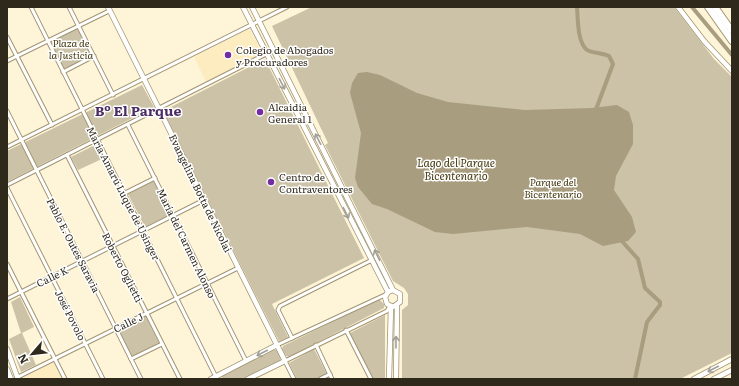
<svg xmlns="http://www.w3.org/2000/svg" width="739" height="386" font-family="Literata,serif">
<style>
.built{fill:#fcecc0}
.green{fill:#cbc2a7}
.water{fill:#a89d7e}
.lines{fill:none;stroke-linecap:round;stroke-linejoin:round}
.canal{stroke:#a89d7e;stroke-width:4}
.street-casing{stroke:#a19573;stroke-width:5}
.secondary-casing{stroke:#a19573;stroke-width:6}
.highway-casing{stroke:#a19573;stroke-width:8}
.street{stroke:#fff;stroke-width:3}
.secondary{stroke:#fff;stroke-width:4.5}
.highway{stroke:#fff;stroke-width:6}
.oneway{stroke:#a19f98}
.poi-dot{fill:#742da1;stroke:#fff;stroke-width:1.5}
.labels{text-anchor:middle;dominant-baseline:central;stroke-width:3;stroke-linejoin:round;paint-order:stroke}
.park-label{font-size:10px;font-style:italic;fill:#42350b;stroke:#fff}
.poi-label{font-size:10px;fill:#2e291b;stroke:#fff;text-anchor:start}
.street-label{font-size:10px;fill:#2e291b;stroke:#fff}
.water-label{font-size:11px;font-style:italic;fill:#473a10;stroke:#fff}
.district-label{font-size:14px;font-weight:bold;fill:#4c2c65;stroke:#fff}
</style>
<rect width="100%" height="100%" fill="#fef4d7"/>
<g class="built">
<polygon points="250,29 262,53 206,82 194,57"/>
<polygon points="54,362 62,379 21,379"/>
</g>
<g class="green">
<polygon points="312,7 674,7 714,59 732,77 732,353 680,379 402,379 402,310 408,305 408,294 404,288 393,281 325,145 328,143 272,26"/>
<polygon points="78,28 92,55 64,69 51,42"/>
<polygon points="265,59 364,258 272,304 288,337 279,341 163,111"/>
<polygon points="142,85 154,107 7,182 7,151"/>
<polygon points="97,144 104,158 78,170 71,157"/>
<polygon points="154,181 171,214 145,227 128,194"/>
<polygon points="20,297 34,327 22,333 36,365 21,372 9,339 21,333 11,302"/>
<polygon points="379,299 384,304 384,308 289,357 286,356 282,349 283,346"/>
<polygon points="145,315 159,343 132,357 118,329"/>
<polygon points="385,315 385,379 372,379 350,333"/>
<polygon points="314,349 327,374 316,379 297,379 289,363"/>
<polygon points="273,350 277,350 281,358 280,362 245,379 221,379 223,375"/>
</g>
<polygon class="water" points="367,72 380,75 417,93 448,102 525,110 592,108 617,105 629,112 633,125 633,144 616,176 614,190 632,217 636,232 628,241 603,246 580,234 527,227 453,234 435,232 387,209 372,204 358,187 355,178 361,133 350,93 352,83 358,73"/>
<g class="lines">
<g class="canal">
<path d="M577,7C578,18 577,42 587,50C593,53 602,53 609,56L613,64L595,112"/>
<polyline points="692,7 732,55"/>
<polyline points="620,239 638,259 645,288 660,302 660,305 647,322 635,379"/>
</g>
<g class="street-casing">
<g id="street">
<polyline points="31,7 217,379"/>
<polyline points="69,7 113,95"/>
<polyline points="7,37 52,125"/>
<polyline points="7,61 109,11"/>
<polyline points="63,72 94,56"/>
<polyline points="7,111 141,379"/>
<polyline points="128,125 246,361"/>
<polyline points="7,147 287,7"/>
<polyline points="67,155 180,379"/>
<polyline points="7,185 274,50"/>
<polyline points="7,188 103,379"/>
<polyline points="125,193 155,178"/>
<polyline points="7,264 65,379"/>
<polyline points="7,299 204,200"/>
<polyline points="346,330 371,379"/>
<polyline points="292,338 278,310 280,306 370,261"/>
<polyline points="277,345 387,294"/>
<polyline points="316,345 332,379"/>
<polyline points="131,359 162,344"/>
<polyline points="18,377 238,268"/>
<polyline points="294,379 285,361 387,311 390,306"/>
<polyline points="320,379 330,374"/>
</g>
</g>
<g class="secondary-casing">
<g id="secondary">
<polyline points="108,7 285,361 248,379"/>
<polyline points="243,7 388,292"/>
<polyline points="252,7 393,290 400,294 400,302 393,307 387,304 385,297 388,292 393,290"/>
<polyline points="678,7 704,41 732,71"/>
<polyline points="7,349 18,379"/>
<polyline points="7,369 11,379"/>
<polyline points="211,379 277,345"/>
<polyline points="389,379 391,306"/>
<polyline points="396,379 397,306"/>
<polyline points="694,379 732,359"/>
<polyline points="714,379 732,370"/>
</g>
</g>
<g class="highway-casing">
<g id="highway">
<polyline points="708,7 732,41"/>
<polyline points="715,7 732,31"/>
</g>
</g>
<use href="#street" class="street"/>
<use href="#secondary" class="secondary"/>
<use href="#highway" class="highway"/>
</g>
<defs><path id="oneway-shaft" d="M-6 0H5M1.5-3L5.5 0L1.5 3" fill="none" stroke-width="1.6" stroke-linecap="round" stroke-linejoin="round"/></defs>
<g class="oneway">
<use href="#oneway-shaft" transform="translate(282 84) rotate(63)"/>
<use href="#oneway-shaft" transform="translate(318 139) rotate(-117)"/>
<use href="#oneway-shaft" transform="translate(346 213) rotate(63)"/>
<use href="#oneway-shaft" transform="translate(377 255) rotate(-116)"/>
<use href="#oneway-shaft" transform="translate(396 342) rotate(-90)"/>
<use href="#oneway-shaft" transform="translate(262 353) rotate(153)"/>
<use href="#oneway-shaft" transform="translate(713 369) rotate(153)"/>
</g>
<g class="poi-dot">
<circle cx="228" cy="55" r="4"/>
<circle cx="260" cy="112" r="4"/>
<circle cx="271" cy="182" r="4"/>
</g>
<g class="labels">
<g class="park-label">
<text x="71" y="42">Plaza de<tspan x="71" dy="12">la Justicia</tspan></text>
<text x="553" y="181">Parque del<tspan x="553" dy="12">Bicentenario</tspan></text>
</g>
<g class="poi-label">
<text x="236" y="49">Colegio de Abogados<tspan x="236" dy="12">y Procuradores</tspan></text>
<text x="268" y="106">Alcaidía<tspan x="268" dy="12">General 1</tspan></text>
<text x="279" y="176">Centro de<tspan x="279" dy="12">Contraventores</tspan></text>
</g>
<g class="street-label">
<text transform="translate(124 193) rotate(63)">María Amarú Luque de Usinger</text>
<text transform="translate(201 193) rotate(64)">Evangelina Botta de Nicolai</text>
<text transform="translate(187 243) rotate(64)">María del Carmen Alonso</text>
<text transform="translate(74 245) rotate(63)">Pablo E. Outes Saravia</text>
<text transform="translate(123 267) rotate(63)">Roberto Oglietti</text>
<text transform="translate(52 276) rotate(-26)">Calle K</text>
<text transform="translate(71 315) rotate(63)">José Povolo</text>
<text transform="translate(128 322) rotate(-26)">Calle J</text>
</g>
<g class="water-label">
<text x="456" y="162">Lago del Parque<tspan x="456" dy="13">Bicentenario</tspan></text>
</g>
<g class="district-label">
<text x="138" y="110">Bº El Parque</text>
</g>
</g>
<rect width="739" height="386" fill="none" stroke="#2e291b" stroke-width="16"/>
<g transform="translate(32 354) rotate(242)" stroke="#ffffff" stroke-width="3" paint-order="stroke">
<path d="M0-3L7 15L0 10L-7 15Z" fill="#2e291b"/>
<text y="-6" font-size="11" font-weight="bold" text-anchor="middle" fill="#2e291b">N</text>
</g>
</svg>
